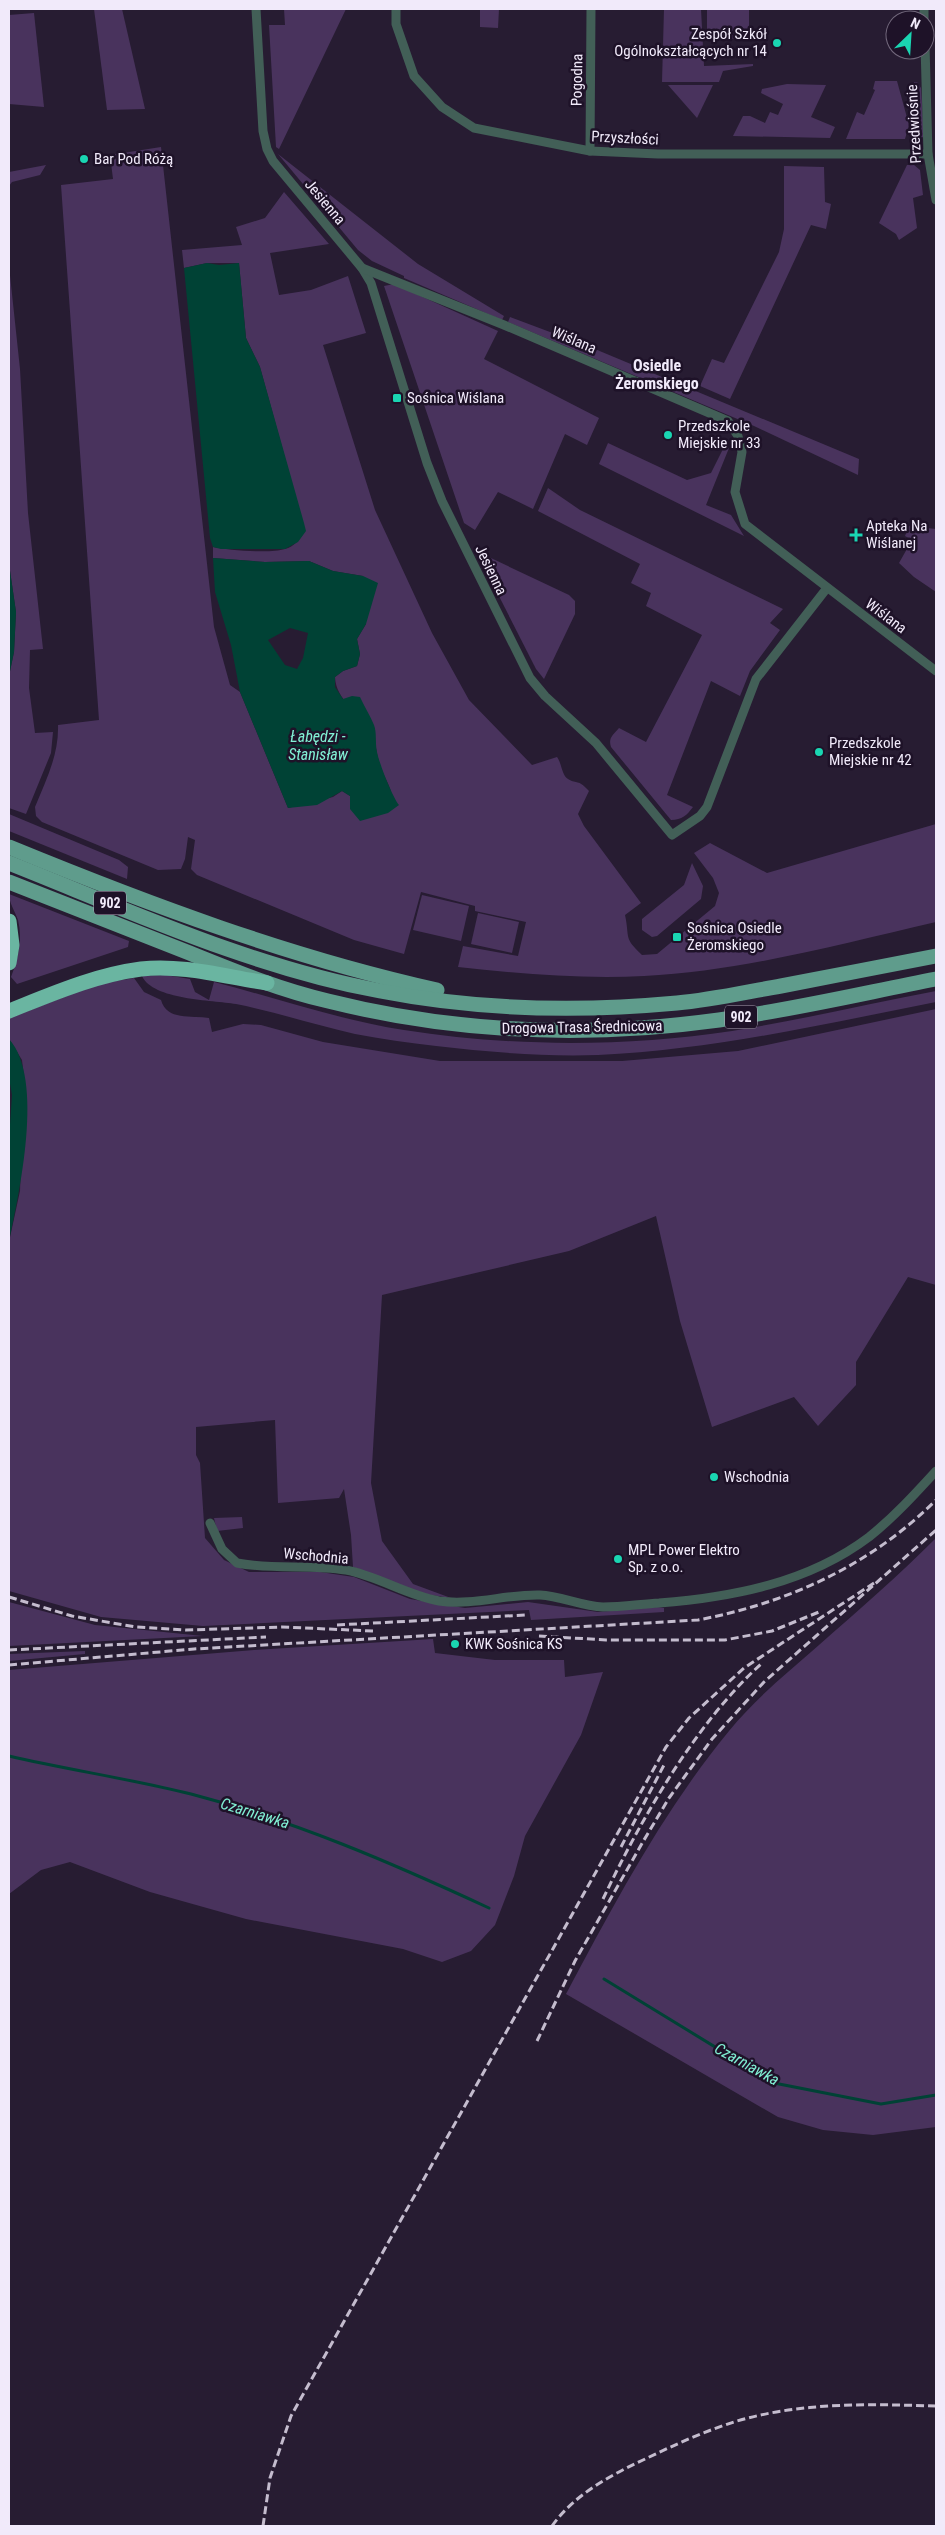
<svg xmlns="http://www.w3.org/2000/svg" width="945" height="2535" font-family="'Roboto Condensed',sans-serif">
<style>
.green{fill:#49335d}
.water{fill:#004235;fill-rule:evenodd}
.lines{fill:none;stroke-linecap:round;stroke-linejoin:round}
.stream{stroke:#004235;stroke-width:3}
.street{stroke:#425f57;stroke-width:9}
.primary{stroke:#5f9c8c;stroke-width:15}
.highway{stroke:#6ab5a1;stroke-width:15}
.rail{stroke:#c4bcce;stroke-width:3;stroke-dasharray:8 4;stroke-linecap:butt}
.poi-dot{fill:#1ad5b2;stroke:#1e1228;stroke-width:2}
.labels{text-anchor:middle;dominant-baseline:central;stroke-width:5;stroke-linejoin:round;paint-order:stroke}
.shield{fill:#1e1228;stroke:#b2a9bb;stroke-width:1}
.shield-label{font-size:14px;font-weight:bold;fill:#f1eafa}
.poi-label{font-size:15px;fill:#f1eafa;stroke:#1e1228;text-anchor:start}
.street-label{font-size:15px;fill:#f1eafa;stroke:#1e1228}
.neighbourhood-label{font-size:16px;font-weight:bold;fill:#f1eafa;stroke:#1e1228}
.water-label{font-size:16px;font-style:italic;fill:#81f0d4;stroke:#1e1228}
</style>
<rect width="100%" height="100%" fill="#271c32"/>
<g class="green">
<polygon points="94,9 122,9 145,109 107,110"/>
<polygon points="284,9 346,9 279,149 276,147 269,25 285,25"/>
<polygon points="480,9 499,9 498,28 480,27"/>
<polygon points="664,9 701,9 704,66 753,64 753,66 723,71 719,82 662,82"/>
<rect x="707" y="9" width="42" height="30"/>
<polygon points="34,13 44,107 9,104 9,15"/>
<polygon points="875,81 897,81 909,125 905,139 846,139 857,112 864,115 875,90 873,89"/>
<polygon points="914,82 917,82 921,88 924,137 917,138 909,109"/>
<polygon points="787,84 826,85 811,117 835,127 830,138 733,136 743,116 750,116 765,123 770,112 778,115 783,104 761,93 762,89"/>
<polygon points="668,85 713,85 697,118"/>
<path d="M161,147L214,627L230,685L240,692L288,808L333,797L342,791L350,796L351,803L392,798C391,786 385,779 381,768C376,754 375,741 374,727C358,713 336,700 335,677L343,671L357,666L360,654L357,639L366,624L363,576L333,571L309,561L265,562L213,558V547C228,550 270,554 285,549C294,547 300,539 305,531L260,367L246,338L239,263H207L184,268L182,250L242,245L236,227L265,218L284,192L329,244L270,253L279,295L311,290L348,276L366,333L323,345L375,510L432,633L469,700L532,765L557,757C562,764 562,776 568,779C578,785 577,778 589,791L578,814L584,826L641,903L625,915C630,938 623,937 642,955L657,954L715,906L719,893L713,878L694,853L710,843L767,873L936,824V922C840,944 743,971 644,976C583,979 520,974 458,967L463,946L518,956L526,922L475,911V906L421,892L404,954L354,940L197,875L191,869L195,840L188,837L185,859L181,869L158,870L42,822L36,816L35,807C46,780 59,755 58,725L99,720L61,185L113,179L110,155Z"/>
<polygon points="278,154 418,264 504,316 502,320 404,278 404,276 372,261 358,250"/>
<polygon points="46,165 40,175 12,182 9,186 9,172"/>
<polygon points="907,165 914,165 920,170 923,195 913,198 917,228 899,240 896,234 879,223"/>
<polygon points="784,166 824,167 825,202 831,204 826,229 811,225 730,399 700,386 712,359 724,363 779,252 784,229"/>
<polygon points="9,266 20,369 28,513 43,649 30,650 29,688 35,733 53,732 51,753 26,814 9,808 9,676 14,652 16,612 9,564"/>
<polygon points="394,284 498,331 484,359 599,418 587,445 565,434 533,509 498,492 475,530 464,523 384,286"/>
<polygon points="510,317 590,347 859,459 858,475 754,426 508,322"/>
<polygon points="608,443 687,480 711,473 726,443 729,448 706,505 731,515 744,536 599,464"/>
<path d="M548,488L580,510L783,609L770,623L780,630L750,671L740,696L711,681L667,795L693,807C687,815 682,820 671,820L611,747C608,738 613,735 619,728L646,742L702,635L646,606L651,593L631,583L640,564L538,511Z"/>
<polygon points="909,526 936,529 936,592 914,577 899,563 912,540 905,536"/>
<polygon points="476,551 569,595 575,601 575,614 544,679 536,669"/>
<polygon points="9,814 119,860 128,867 127,879 9,831"/>
<polygon points="692,863 703,886 701,899 657,936 652,937 642,930 642,919 684,885"/>
<path d="M9,894L129,941L128,947L17,984L11,977C18,958 23,940 18,920C15,911 9,903 9,894Z"/>
<polygon points="422,895 469,906 461,941 413,930"/>
<polygon points="478,913 519,922 512,953 471,944"/>
<path d="M165,975L190,979L195,992L209,1000L214,982C277,998 339,1020 404,1030C511,1047 625,1047 732,1031C800,1020 868,1004 936,991V1002C824,1024 713,1050 598,1055C544,1057 489,1052 436,1046C409,1043 381,1039 355,1034C315,1025 276,1012 236,1004C212,1000 153,1000 142,976Z"/>
<path d="M134,978L144,992L161,1000C167,1021 191,1015 209,1018L212,1032L243,1024L261,1025L323,1042L440,1061H622L738,1051L936,1009V1285L908,1277L856,1362V1385L818,1426L794,1397L712,1427L680,1321L656,1216L569,1251L382,1295L371,1483L382,1541L413,1584L451,1598L417,1593L353,1567L351,1535L344,1489L339,1498L278,1503L275,1420L196,1427V1455L200,1463L205,1538L224,1560L249,1572H320L354,1577L410,1599L465,1608L528,1602L598,1612L657,1607L664,1608V1612L531,1620L529,1610L203,1626L101,1617L9,1591V1242L20,1191L24,1077L22,1060L9,1039V1018L98,984Z"/>
<polygon points="242,1517 243,1528 217,1531 214,1518"/>
<path d="M936,1538V2127L873,2135L823,2130L778,2117L566,1994C614,1904 663,1811 729,1731C755,1699 788,1672 819,1645C859,1610 899,1575 936,1538Z"/>
<polygon points="9,1602 95,1625 203,1636 9,1646"/>
<polygon points="433,1639 435,1653 495,1660 564,1660 565,1677 603,1672 581,1735 525,1836 514,1876 495,1925 471,1951 442,1962 403,1949 246,1919 150,1892 70,1862 41,1870 9,1894 9,1670 254,1650"/>
<polygon points="85,1651 85,1654 9,1661 9,1654"/>
</g>
<g class="water">
<polygon points="207,263 219,265 239,263 246,338 260,367 304,523 306,531 298,542 285,549 221,549 213,547 210,538 184,268"/>
<path d="M213,558L265,562L309,561L333,571L363,576L378,583L366,624L357,639L360,654L357,666L343,671L335,677V687L343,699L352,696L360,697C364,706 370,715 374,725C377,733 375,743 377,752C379,763 393,798 399,805L388,813L360,821L350,809V796L342,791L317,805L288,808L240,692L231,645L215,592ZM290,628L308,633L303,658L297,669L285,665L268,640Z"/>
<polygon points="9,564 16,612 14,652 9,676"/>
<path d="M9,1039C45,1079 19,1193 9,1242V1139L12,1095L9,1078Z"/>
</g>
<g class="lines">
<g class="stream">
<path d="M9,1756C69,1770 131,1779 191,1794C295,1821 392,1863 489,1908"/>
<polyline points="604,1979 774,2083 881,2104 936,2095"/>
</g>
<g class="street">
<polyline points="256,9 263,131 267,149 273,161 362,268 371,283 427,463 442,501 530,678 545,696 596,743 672,835 700,816 707,807 756,679 827,588"/>
<polyline points="396,9 396,24 414,76 442,107 474,128 590,151 658,154 928,154"/>
<polyline points="924,9 924,20"/>
<polyline points="925,45 928,154 936,200"/>
<polyline points="590,151 591,9"/>
<polyline points="362,268 504,325 728,421 738,436 742,452 735,492 745,524 936,671"/>
<path d="M210,1523L222,1549L237,1563C272,1570 310,1564 346,1570C378,1576 406,1595 439,1601C473,1606 506,1594 540,1595C561,1596 581,1606 603,1607C622,1607 641,1604 659,1603C733,1597 808,1583 869,1537C894,1517 915,1494 936,1471"/>
</g>
<g class="primary">
<path d="M9,847C148,904 289,957 437,990"/>
<path d="M9,863C130,911 251,967 380,991C477,1010 579,1012 677,1003C712,1000 746,992 781,986C833,976 884,966 936,956"/>
<path d="M9,882C68,905 128,929 187,952C234,971 280,990 328,1001C456,1033 588,1038 719,1020C792,1010 864,993 936,979"/>
</g>
<g class="highway">
<polyline points="9,921 12,945 9,963"/>
<path d="M9,1011C52,994 95,975 141,969C182,964 226,977 267,983"/>
</g>
<g class="rail">
<polyline points="9,1597 72,1616 136,1627 186,1630 282,1627 373,1631"/>
<polyline points="337,1625 525,1615"/>
<polyline points="539,1636 606,1640 725,1640 772,1631 819,1612"/>
<polyline points="9,1650 266,1637"/>
<path d="M9,1665L194,1649L698,1620C788,1603 871,1565 936,1500"/>
<polyline points="621,1847 664,1765"/>
<path d="M603,1899C641,1819 695,1724 761,1664"/>
<polyline points="537,2041 575,1961 644,1840 669,1798 712,1739 764,1682 936,1530"/>
<polyline points="263,2526 270,2478 291,2416 666,1747 689,1718 744,1668 874,1583"/>
<path d="M552,2526C574,2495 609,2476 643,2460C674,2445 705,2431 737,2421C802,2402 869,2404 936,2406"/>
</g>
</g>
<g class="poi-dot">
<circle cx="777" cy="43" r="5"/>
<circle cx="84" cy="159" r="5"/>
<rect x="392" y="393" width="10" height="10" rx="2.5"/>
<circle cx="668" cy="435" r="5"/>
<path d="M853.5 527.5h5v5h5v5h-5v5h-5v-5h-5v-5h5z"/>
<circle cx="819" cy="752" r="5"/>
<rect x="672" y="932" width="10" height="10" rx="2.5"/>
<circle cx="714" cy="1477" r="5"/>
<circle cx="618" cy="1559" r="5"/>
<circle cx="455" cy="1644" r="5"/>
</g>
<g class="labels">
<g class="shield">
<rect x="94" y="891.5" width="32" height="23" rx="4"/>
<rect x="725" y="1005.5" width="32" height="23" rx="4"/>
</g>
<g class="shield-label">
<text x="110" y="903">902</text>
<text x="741" y="1017">902</text>
</g>
<g class="poi-label">
<text x="767" y="34" text-anchor="end">Zespół Szkół<tspan x="767" dy="17">Ogólnokształcących nr 14</tspan></text>
<text x="94" y="159">Bar Pod Różą</text>
<text x="407" y="398">Sośnica Wiślana</text>
<text x="678" y="426">Przedszkole<tspan x="678" dy="17">Miejskie nr 33</tspan></text>
<text x="866" y="526">Apteka Na<tspan x="866" dy="17">Wiślanej</tspan></text>
<text x="829" y="743">Przedszkole<tspan x="829" dy="17">Miejskie nr 42</tspan></text>
<text x="687" y="928">Sośnica Osiedle<tspan x="687" dy="17">Żeromskiego</tspan></text>
<text x="724" y="1477">Wschodnia</text>
<text x="628" y="1550">MPL Power Elektro<tspan x="628" dy="17">Sp. z o.o.</tspan></text>
<text x="465" y="1644">KWK Sośnica KS</text>
</g>
<g class="street-label">
<text transform="translate(577 80) rotate(-89)">Pogodna</text>
<text transform="translate(914 124) rotate(-93)">Przedwiośnie</text>
<text transform="translate(625 138) rotate(3)">Przyszłości</text>
<text transform="translate(325 202) rotate(50)">Jesienna</text>
<text transform="translate(574 340) rotate(23)">Wiślana</text>
<text transform="translate(491 570) rotate(64)">Jesienna</text>
<text transform="translate(886 616) rotate(37)">Wiślana</text>
<text transform="translate(582 1027) rotate(-1)">Drogowa Trasa Średnicowa</text>
<text transform="translate(316 1556) rotate(5)">Wschodnia</text>
</g>
<g class="neighbourhood-label">
<text x="657" y="365">Osiedle<tspan x="657" dy="18">Żeromskiego</tspan></text>
</g>
<g class="water-label">
<text x="318" y="736">Łabędzi -<tspan x="318" dy="18">Stanisław</tspan></text>
<text transform="translate(255 1813) rotate(17)">Czarniawka</text>
<text transform="translate(747 2064) rotate(29)">Czarniawka</text>
</g>
</g>
<rect width="945" height="2535" fill="none" stroke="#f1eafa" stroke-width="20"/>
<g transform="translate(910 35) rotate(25)"><circle r="24" fill="#1e1228" stroke="#72687c"/>
<path d="M0-4L9 19L0 12L-9 19Z" fill="#1ad5b2"/>
<text y="-8" font-size="14" font-weight="bold" text-anchor="middle" fill="#f1eafa">N</text>
</g>
</svg>
